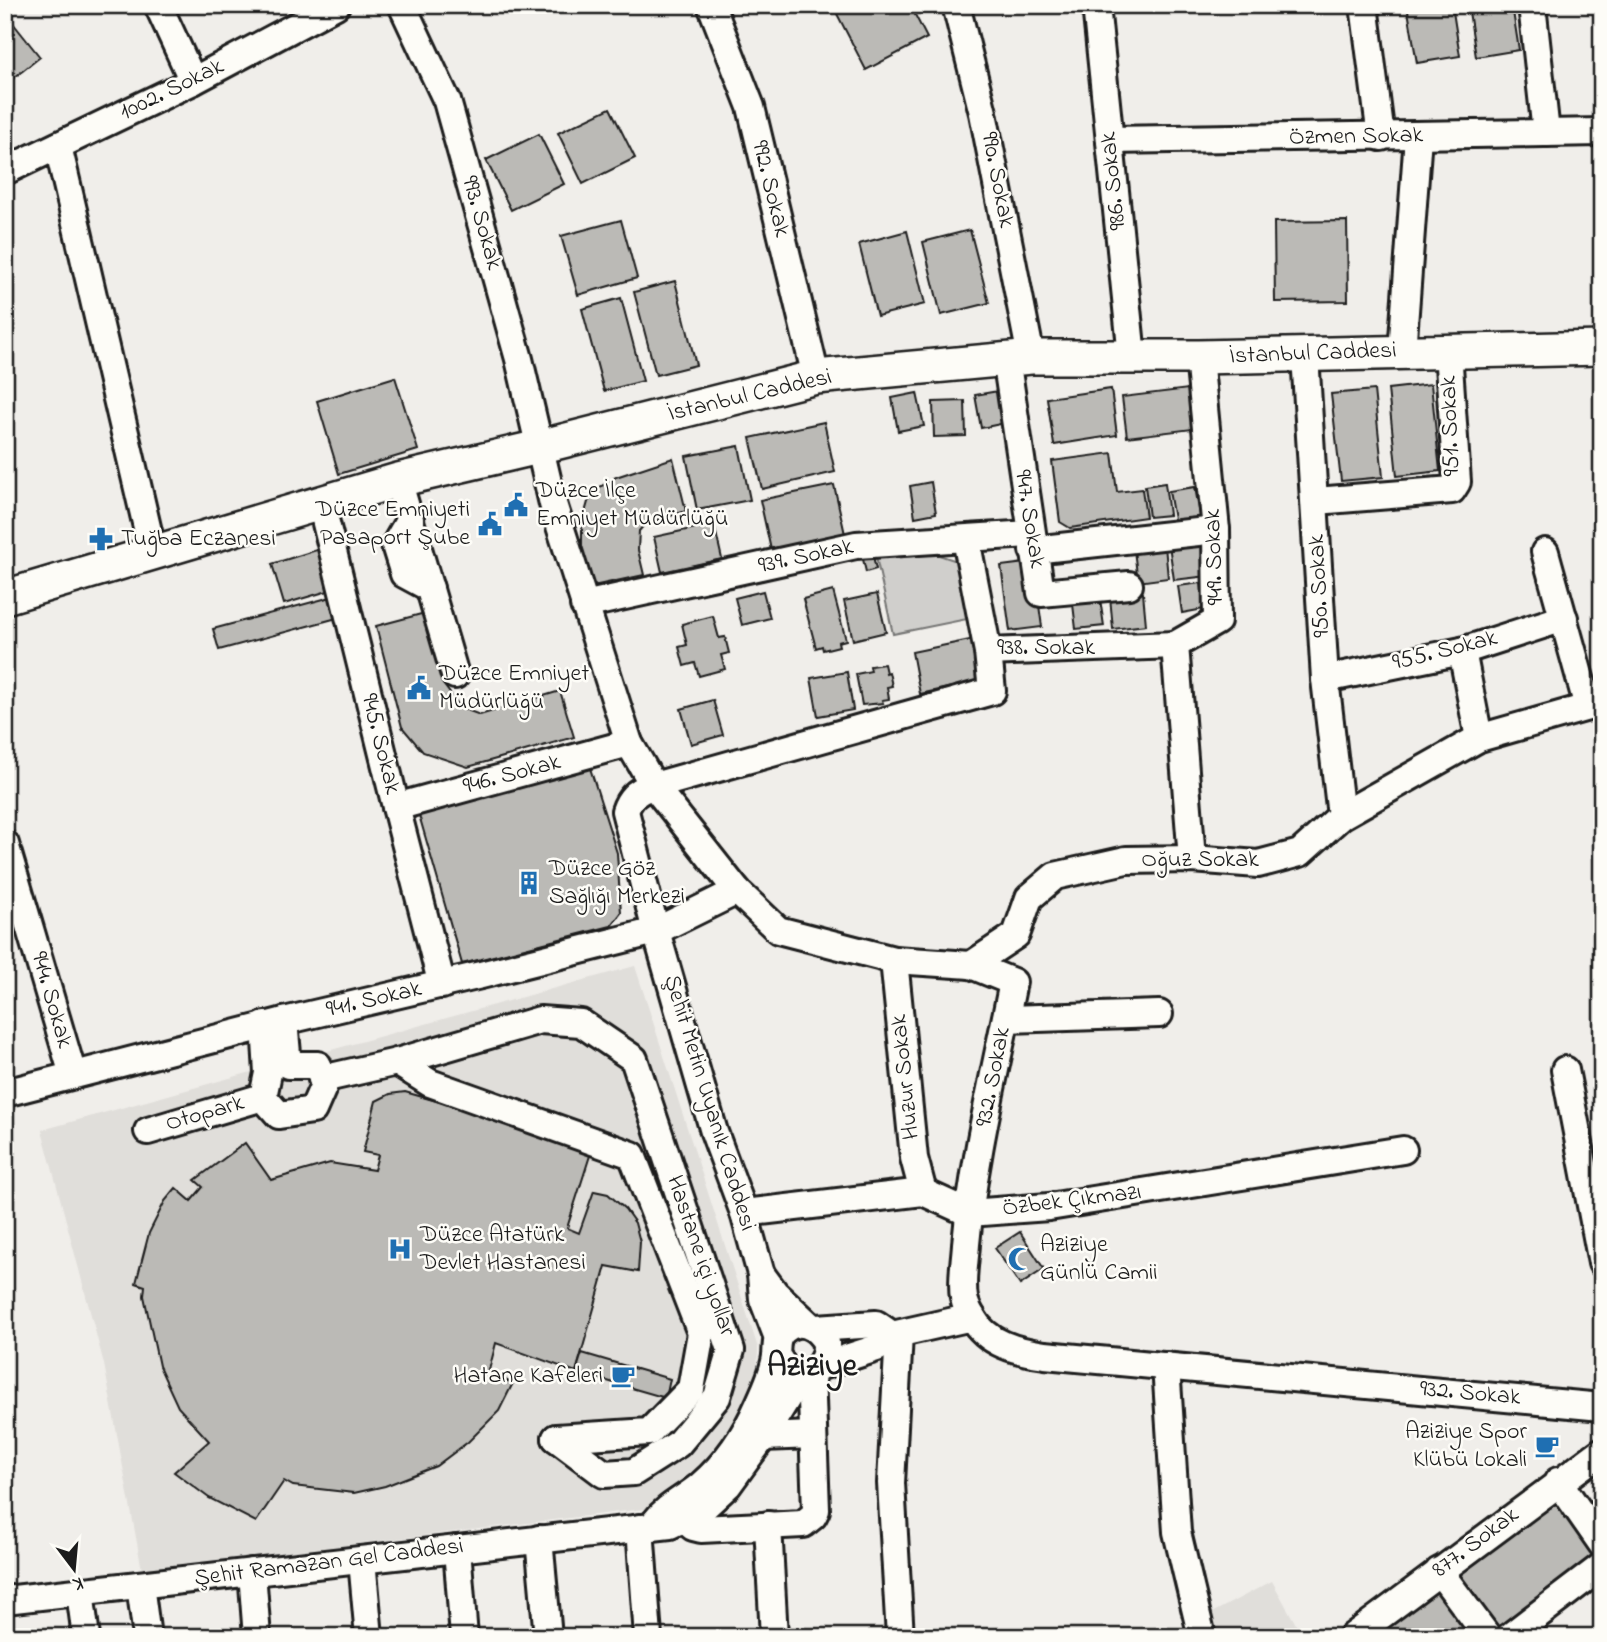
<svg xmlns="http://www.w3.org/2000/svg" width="1607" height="1642" font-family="'Indie Flower',sans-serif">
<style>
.built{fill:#e0deda}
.green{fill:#d0cfcc;stroke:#767674;stroke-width:2}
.building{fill:#bbbab6;stroke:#1c1c1c;stroke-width:2}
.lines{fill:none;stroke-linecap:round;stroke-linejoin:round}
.minor-casing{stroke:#1c1c1c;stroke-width:32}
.major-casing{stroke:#1c1c1c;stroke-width:38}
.minor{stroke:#fdfcf7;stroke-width:26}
.major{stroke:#fdfcf7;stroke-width:33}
.labels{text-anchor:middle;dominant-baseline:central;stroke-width:5;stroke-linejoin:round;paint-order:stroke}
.street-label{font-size:24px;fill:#1c1c1c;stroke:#fdfcf7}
.poi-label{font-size:24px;fill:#1c1c1c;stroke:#fdfcf7;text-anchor:start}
.district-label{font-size:32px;font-weight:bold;fill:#1c1c1c;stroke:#fdfcf7}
</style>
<rect width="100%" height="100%" fill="#f0eeea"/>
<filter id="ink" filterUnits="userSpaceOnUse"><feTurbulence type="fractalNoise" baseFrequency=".0143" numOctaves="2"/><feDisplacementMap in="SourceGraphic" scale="14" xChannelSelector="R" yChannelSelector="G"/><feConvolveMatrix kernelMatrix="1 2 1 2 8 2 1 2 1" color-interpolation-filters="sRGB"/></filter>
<g filter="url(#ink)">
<g class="built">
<polygon points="635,966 758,1348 756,1392 722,1447 668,1506 142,1570 104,1364 42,1130"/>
<polygon points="1272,1581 1303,1637 1212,1637 1206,1616"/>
</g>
<polygon class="green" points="930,552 957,561 967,588 967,619 893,634 876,557"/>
<g class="building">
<polygon points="845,5 910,5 927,38 866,70 835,10"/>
<polygon points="1407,5 1452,5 1460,56 1417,63"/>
<polygon points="1468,5 1512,5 1519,50 1476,57"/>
<polygon points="5,13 40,57 5,85"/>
<polygon points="610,108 635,158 583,184 558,133"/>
<polygon points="539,134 564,184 511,210 486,160"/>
<polygon points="621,220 637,278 578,295 561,236"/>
<polygon points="1347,221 1348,301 1275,302 1274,222"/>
<polygon points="970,230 989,303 941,315 923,242"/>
<polygon points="907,231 925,304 877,316 859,244"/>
<polygon points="675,281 696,365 656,375 634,292"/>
<polygon points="621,298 643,381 604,391 582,309"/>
<polygon points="395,377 418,450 339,474 317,401"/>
<polygon points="1431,384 1440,471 1397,476 1388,389"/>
<polygon points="1111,389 1117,435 1054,445 1047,398"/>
<polygon points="1188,389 1193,429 1127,437 1122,397"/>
<polygon points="1004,390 1010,422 981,428 975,395"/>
<polygon points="1374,390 1383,477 1341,481 1331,394"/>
<polygon points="917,393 924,426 898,431 892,398"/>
<polygon points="965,401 966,436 934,437 933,402"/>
<polygon points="824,422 835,472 762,489 750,438"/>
<polygon points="739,446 750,500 697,510 686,456"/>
<polygon points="1112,453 1117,492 1142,489 1146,517 1070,528 1060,522 1052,461"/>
<polygon points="673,458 686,511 645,524 639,531 638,550 644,575 593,586 582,548 582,523 588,502 597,489 616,477"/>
<polygon points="931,482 936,513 915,517 910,486"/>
<polygon points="1165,483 1169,515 1149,517 1145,486"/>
<polygon points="834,485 845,534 771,550 760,500"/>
<polygon points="1195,487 1201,521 1175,525 1169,491"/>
<polygon points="714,524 722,559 662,572 654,537"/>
<polygon points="1204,541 1208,576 1174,580 1169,545"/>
<polygon points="1165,546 1168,578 1138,582 1134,550"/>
<polygon points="326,547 338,588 284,604 272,564"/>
<polygon points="872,552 876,569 866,572 862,555"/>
<polygon points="1033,562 1042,627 1010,631 1001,566"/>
<polygon points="1201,583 1204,609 1182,613 1178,586"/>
<polygon points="763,591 770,618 742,625 735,598"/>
<polygon points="833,591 846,640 838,642 839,646 823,650 822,646 816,648 803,599"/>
<polygon points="1099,592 1104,626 1076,629 1072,596"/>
<polygon points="1143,593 1146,625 1113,629 1110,597"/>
<polygon points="877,594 886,632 853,640 844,601"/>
<polygon points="331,597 337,618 219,650 213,629"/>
<polygon points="425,613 443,684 461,708 480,715 560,691 574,737 468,767 423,752 402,727 376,626"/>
<polygon points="713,616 719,638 725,637 729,653 721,655 725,669 699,676 695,663 684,666 679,647 687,645 682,624"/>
<polygon points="975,639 984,680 920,694 912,652"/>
<polygon points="884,664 886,673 889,672 892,686 887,687 889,699 882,700 883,703 862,705 856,674 871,671 870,666"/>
<polygon points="847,672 853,710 818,716 811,678"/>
<polygon points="713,700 723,735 691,744 681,709"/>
<polygon points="590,768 617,853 621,913 611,926 462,964 419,815"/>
<polygon points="405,1092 593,1146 567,1228 579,1233 594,1191 608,1194 625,1209 635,1223 640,1242 638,1272 606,1266 576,1372 496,1343 488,1374 513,1383 499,1411 468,1442 436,1466 385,1486 354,1493 293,1486 284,1481 256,1522 209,1498 174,1472 209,1441 178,1407 159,1366 144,1296 145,1286 136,1283 149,1233 165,1201 176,1188 191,1201 203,1187 195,1180 245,1143 271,1180 330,1163 374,1170 378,1155 363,1152 376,1101 390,1094"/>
<polygon points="1020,1232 1044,1269 1020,1285 995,1248"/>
<polygon points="582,1353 670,1379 666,1398 576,1372"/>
<polygon points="1558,1496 1600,1556 1496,1634 1452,1574"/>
<polygon points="1436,1585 1475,1637 1366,1637"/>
</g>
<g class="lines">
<g class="minor-casing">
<g id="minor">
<polyline points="158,5 193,81"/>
<path d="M402,5L447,101L519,359L553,504L629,743L654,786L737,891L778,930L894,960L971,965L1013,982C996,1069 974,1156 966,1244C965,1261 961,1281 964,1298C965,1303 969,1312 972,1317C987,1344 1017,1351 1045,1355L1602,1407"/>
<polyline points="711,5 751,107 816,377"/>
<polyline points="956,5 983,113 1031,357"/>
<polyline points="1096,5 1132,357"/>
<polyline points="1364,5 1381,137"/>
<polyline points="1532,5 1546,133"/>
<polyline points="1110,140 1602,132"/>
<polyline points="58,146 153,553"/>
<polyline points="5,171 193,81 336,5"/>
<polyline points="1402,352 1418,136"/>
<polyline points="1305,355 1325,679 1341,816"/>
<polyline points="1006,358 1041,593 1129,585"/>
<polyline points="398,480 455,675"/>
<polyline points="1316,501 1452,490 1457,482 1448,351"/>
<polyline points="321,503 396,807 442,985"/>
<polyline points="410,519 395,545 404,574 430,588"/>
<polyline points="966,539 988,652 1175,645"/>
<polyline points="1033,550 1216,530"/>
<polyline points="1545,552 1588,707"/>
<polyline points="584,605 856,545 1031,534"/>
<polyline points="1462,651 1479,738"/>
<polyline points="1325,679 1462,651 1564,618"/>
<polyline points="396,807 629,743"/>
<polyline points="5,844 73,1075"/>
<polyline points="1192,859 1175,645 1217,621 1216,530 1199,357"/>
<polyline points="894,960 914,1158 923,1192"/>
<polyline points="971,965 1016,935 1029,898 1055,876 1126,860 1192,859 1258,864 1300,853 1341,816 1479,738 1602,703"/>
<polyline points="1006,1019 1159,1014"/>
<polyline points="265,1025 268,1073 263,1097 279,1115 313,1110 324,1085 318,1065 288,1065 284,1021"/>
<polyline points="397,1062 540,1020 581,1023 634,1059 731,1350 717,1397 678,1444 634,1472 604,1474 556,1438"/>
<polyline points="1565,1070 1602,1263"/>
<polyline points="322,1079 397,1062 430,1083 632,1155 701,1333 691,1389 649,1432 556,1438"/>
<polyline points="5,1093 284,1021 481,975 656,931 737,891"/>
<polyline points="148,1131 263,1097"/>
<polyline points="744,1213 923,1192 969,1213 1049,1207 1403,1150"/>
<polyline points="761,1274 775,1293 808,1324"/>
<polyline points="816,1328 876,1324 892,1335"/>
<polyline points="899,1334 891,1483 900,1637"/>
<path d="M778,1338L763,1299L761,1274L744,1213L714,1132L656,931L625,811C629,799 635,792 647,788L992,691L988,652"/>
<polyline points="1166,1366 1177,1532 1202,1637"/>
<polyline points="818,1367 877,1348 892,1335 972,1317"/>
<polyline points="763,1437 813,1435"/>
<polyline points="1558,1481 1602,1544"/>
<polyline points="685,1519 693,1527 701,1529 803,1524 813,1516 816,1510 811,1372"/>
<path d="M655,1522C667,1506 686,1498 701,1485C727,1463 746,1434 760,1402C766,1388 774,1372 776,1356C777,1347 775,1339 783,1331C798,1316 818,1326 826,1343C827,1367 808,1381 786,1370L776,1355"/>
<polyline points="768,1525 774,1637"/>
<polyline points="640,1528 648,1637"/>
<polyline points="539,1539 548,1637"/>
<polyline points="457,1549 464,1637"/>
<polyline points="362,1560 369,1637"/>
<polyline points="1439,1571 1488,1637"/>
<polyline points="252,1572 257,1637"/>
<polyline points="140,1585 147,1637"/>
<polyline points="80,1592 86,1637"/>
<polyline points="5,1600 670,1525 701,1510 728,1485 763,1437 802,1374"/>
<polyline points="1352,1637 1602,1451"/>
<polyline points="1509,1637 1602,1566"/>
</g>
</g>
<g class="major-casing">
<polyline id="major" points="5,597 398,480 539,447 816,377 1031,357 1199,357 1602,348"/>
</g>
<use href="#minor" class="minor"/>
<use href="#major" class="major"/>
</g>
</g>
<defs>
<g id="civic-bare" transform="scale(1.89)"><path d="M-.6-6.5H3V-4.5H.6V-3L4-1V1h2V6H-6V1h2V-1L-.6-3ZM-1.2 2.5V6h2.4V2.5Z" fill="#1f6fb2" stroke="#fdfcf7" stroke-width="2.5" paint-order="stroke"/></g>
<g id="pharmacy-bare" transform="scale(1.89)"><path d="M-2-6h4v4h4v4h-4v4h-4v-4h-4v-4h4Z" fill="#1f6fb2" stroke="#fdfcf7" stroke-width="2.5" paint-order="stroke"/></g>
<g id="building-bare" transform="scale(1.89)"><path d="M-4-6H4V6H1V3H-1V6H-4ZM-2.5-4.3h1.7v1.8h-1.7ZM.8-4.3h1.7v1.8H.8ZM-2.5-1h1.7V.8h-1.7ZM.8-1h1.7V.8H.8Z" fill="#1f6fb2" stroke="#fdfcf7" stroke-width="2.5" paint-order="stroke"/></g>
<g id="hospital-bare" transform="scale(1.89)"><path d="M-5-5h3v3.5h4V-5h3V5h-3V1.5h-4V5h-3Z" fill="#1f6fb2" stroke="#fdfcf7" stroke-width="2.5" paint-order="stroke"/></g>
<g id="mosque-bare" transform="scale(1.89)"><path d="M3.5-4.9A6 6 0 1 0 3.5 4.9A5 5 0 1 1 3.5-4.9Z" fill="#1f6fb2" stroke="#fdfcf7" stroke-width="2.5" paint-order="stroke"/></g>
<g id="cafe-bare" transform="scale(1.89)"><path d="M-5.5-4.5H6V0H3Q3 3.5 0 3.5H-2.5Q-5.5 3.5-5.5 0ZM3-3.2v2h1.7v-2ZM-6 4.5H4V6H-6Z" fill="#1f6fb2" stroke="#fdfcf7" stroke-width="2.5" paint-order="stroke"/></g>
</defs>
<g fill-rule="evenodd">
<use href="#civic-bare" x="516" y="505"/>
<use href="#civic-bare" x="490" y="524"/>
<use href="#pharmacy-bare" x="101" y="539"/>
<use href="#civic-bare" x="419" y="688"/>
<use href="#building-bare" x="529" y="883"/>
<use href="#hospital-bare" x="400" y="1249"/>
<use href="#mosque-bare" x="1020" y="1259"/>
<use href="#cafe-bare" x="623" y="1376"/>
<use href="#cafe-bare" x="1547" y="1446"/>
</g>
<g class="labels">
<g class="street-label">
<text transform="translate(172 90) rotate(-26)">1002. Sokak</text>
<text transform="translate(1356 137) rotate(-1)">Özmen Sokak</text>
<text transform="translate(997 180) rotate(79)">990. Sokak</text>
<text transform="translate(1114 181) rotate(-96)">986. Sokak</text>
<text transform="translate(770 189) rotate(76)">992. Sokak</text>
<text transform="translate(481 223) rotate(74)">993. Sokak</text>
<text transform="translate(1313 354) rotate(-2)">İstanbul Caddesi</text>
<text transform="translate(750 396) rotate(-13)">İstanbul Caddesi</text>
<text transform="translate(1451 426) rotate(-92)">951. Sokak</text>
<text transform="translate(1029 519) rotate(81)">947. Sokak</text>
<text transform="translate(806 557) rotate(-12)">939. Sokak</text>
<text transform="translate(1215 557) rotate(-92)">949. Sokak</text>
<text transform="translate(1320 586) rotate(-93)">950. Sokak</text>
<text x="1046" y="648">938. Sokak</text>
<text transform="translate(1445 651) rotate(-14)">955. Sokak</text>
<text transform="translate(380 744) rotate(76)">945. Sokak</text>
<text transform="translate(512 775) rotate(-15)">946. Sokak</text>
<text x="1200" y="860">Oğuz Sokak</text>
<text transform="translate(51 1000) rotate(74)">944. Sokak</text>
<text transform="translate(374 1000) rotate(-13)">941. Sokak</text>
<text transform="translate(906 1077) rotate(-96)">Huzur Sokak</text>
<text transform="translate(994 1077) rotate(-79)">932. Sokak</text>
<text transform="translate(709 1103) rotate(73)">Şehit Metin Uyanık Caddesi</text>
<text transform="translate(205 1114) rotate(-16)">Otopark</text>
<text transform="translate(1072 1201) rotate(-7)">Özbek Çıkmazı</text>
<text transform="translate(700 1256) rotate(71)">Hastane içi yollar</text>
<text transform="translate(1470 1394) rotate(5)">932. Sokak</text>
<text transform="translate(1476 1543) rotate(-37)">877. Sokak</text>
<text transform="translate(329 1563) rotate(-7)">Şehit Ramazan Gel Caddesi</text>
</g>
<g class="poi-label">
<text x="536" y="491">Düzce İlçe<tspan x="536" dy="28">Emniyet Müdürlüğü</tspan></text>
<text x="470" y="510" text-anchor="end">Düzce Emniyeti<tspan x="470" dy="28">Pasaport Şube</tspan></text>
<text x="121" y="539">Tuğba Eczanesi</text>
<text x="439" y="674">Düzce Emniyet<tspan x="439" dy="28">Müdürlüğü</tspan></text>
<text x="549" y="869">Düzce Göz<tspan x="549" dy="28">Sağlığı Merkezi</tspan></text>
<text x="420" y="1235">Düzce Atatürk<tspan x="420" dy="28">Devlet Hastanesi</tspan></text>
<text x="1040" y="1245">Aziziye<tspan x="1040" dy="28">Günlü Camii</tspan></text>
<text x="603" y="1376" text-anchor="end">Hatane Kafeleri</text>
<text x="1527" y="1432" text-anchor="end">Aziziye Spor<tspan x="1527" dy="28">Klübü Lokali</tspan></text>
</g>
<g class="district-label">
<text x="812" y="1367">Aziziye</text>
</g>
</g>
<rect width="1607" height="1642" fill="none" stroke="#fdfcf7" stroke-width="28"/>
<rect x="14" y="14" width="1579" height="1614" fill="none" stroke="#1c1c1c" stroke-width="2.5" filter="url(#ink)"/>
<g transform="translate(74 1569) rotate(164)" stroke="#fdfcf7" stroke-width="5" paint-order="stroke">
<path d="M0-5L12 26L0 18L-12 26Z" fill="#1c1c1c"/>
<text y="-10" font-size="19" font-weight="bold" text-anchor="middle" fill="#1c1c1c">K</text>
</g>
</svg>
